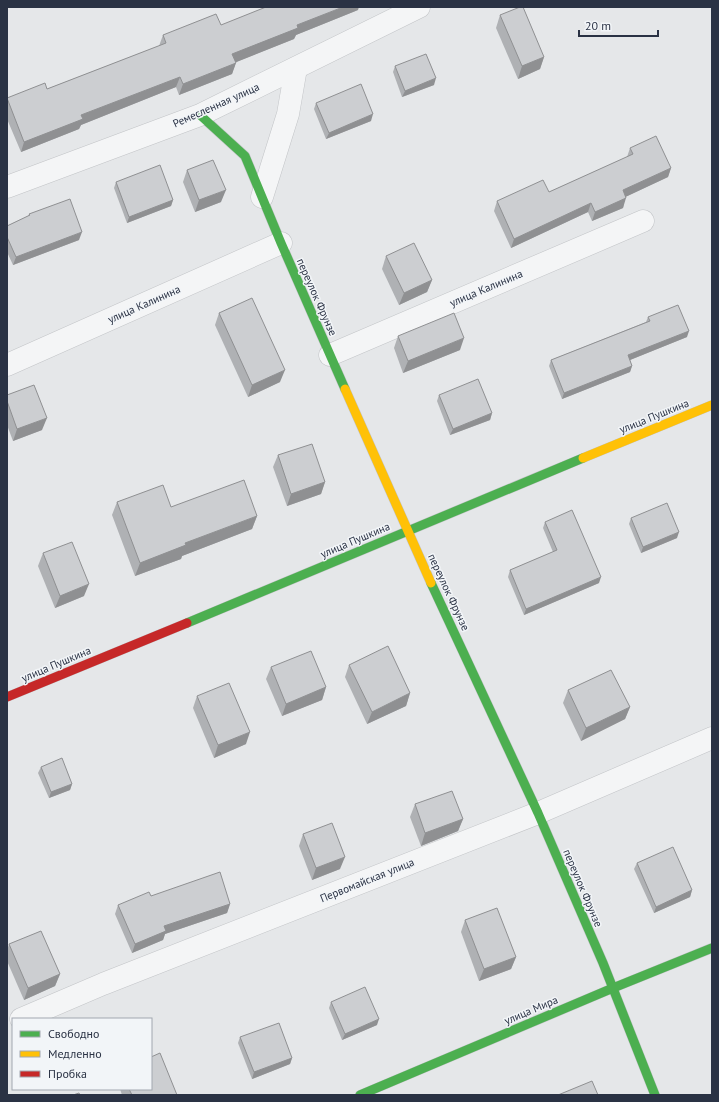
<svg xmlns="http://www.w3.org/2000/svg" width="719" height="1102" font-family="'PT Sans',sans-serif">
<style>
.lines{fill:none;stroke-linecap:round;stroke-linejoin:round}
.street-casing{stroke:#c2c4c7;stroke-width:23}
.fast-casing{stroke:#c2c4c7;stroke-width:10}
.slow-casing{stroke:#c2c4c7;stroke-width:10}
.jam-casing{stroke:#c2c4c7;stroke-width:10}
.street{stroke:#f4f5f6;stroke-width:22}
.fast{stroke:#4caf50;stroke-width:9}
.slow{stroke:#ffc107;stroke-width:9}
.jam{stroke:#c62828;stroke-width:9}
.wall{fill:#afb1b4}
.shaded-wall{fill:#8f9092}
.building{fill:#ccced1;stroke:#8f9092}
.labels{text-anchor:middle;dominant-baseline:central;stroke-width:3;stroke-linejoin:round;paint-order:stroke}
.street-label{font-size:11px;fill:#2a3244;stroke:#f2f5f8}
</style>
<rect width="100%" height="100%" fill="#e5e7e9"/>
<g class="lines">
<g class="street-casing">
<g id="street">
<polyline points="7,187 200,115 419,7"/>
<polyline points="262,197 288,114 296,68"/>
<polyline points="330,355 643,221"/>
<polyline points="7,365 281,243"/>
<polyline points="21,1019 103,984 538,813 712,738"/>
</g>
</g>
<g class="fast-casing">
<g id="fast">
<polyline points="200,115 245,156 281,243 345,389"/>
<polyline points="431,583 538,813 603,963 655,1095"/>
<polyline points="187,623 583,458"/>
<polyline points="360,1095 613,988 712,948"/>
</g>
</g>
<g class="slow-casing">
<g id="slow">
<polyline points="345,389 431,583"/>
<polyline points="583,458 712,405"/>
</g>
</g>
<g class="jam-casing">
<polyline id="jam" points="7,697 187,623"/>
</g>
<use href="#street" class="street"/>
<use href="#fast" class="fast"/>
<use href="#slow" class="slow"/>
<use href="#jam" class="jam"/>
</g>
<g class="wall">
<polygon points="358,10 296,35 294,39 236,62 232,74 179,95 176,87 81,125 79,129 21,152 7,119 7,98 47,89 159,46 163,35 221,25"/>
<polygon points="500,15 544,57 540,69 518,79 496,28"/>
<polygon points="395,66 434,85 402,97 393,72"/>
<polygon points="316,103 371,121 326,139 314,109"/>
<polygon points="630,148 671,168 668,177 625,197 623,208 592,221 588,212 511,248 494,211 497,201 549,192 627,157"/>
<polygon points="187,170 221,202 195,212 183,182"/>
<polygon points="116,182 173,200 171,206 127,223 114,188"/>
<polygon points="29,214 79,240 13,265 7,252 7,226 28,216"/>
<polygon points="386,256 432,280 427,292 399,305 382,269"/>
<polygon points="219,313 280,382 248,397 215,325"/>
<polygon points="648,317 687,337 630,360 632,366 630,372 562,399 549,366 551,360 646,322"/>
<polygon points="398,336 460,350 403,373 394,348"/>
<polygon points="7,395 42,430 13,441 7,425"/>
<polygon points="439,395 492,413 490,420 450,435 437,401"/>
<polygon points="278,455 325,482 321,494 287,506 273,467"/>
<polygon points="117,502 257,516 252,529 182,556 181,559 135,576 112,515"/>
<polygon points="631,518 677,538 641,553 629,524"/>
<polygon points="545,522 599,583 524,615 508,577 510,570 553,552 543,528"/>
<polygon points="43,553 84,596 55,608 38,566"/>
<polygon points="349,665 410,693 406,706 367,724 345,677"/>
<polygon points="271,667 326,687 322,700 282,716 266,679"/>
<polygon points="568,690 630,707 625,719 581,741 563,703"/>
<polygon points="197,696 246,744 214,758 193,708"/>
<polygon points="41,767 72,784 70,790 49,798 38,773"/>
<polygon points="415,804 463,819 458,831 421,846 410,817"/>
<polygon points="303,834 340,869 312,880 299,846"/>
<polygon points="637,863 692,890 690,897 654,913 634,869"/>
<polygon points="151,896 230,904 227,913 165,934 163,940 132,953 115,914 118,905"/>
<polygon points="465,920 516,957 511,969 479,981 461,932"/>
<polygon points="9,944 60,974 55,986 24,1000 7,961 7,951"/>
<polygon points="331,1002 377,1025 342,1040 329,1008"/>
<polygon points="240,1037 292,1058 290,1064 252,1079 238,1043"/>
<polygon points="120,1089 151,1089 177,1095 122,1095"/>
</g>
<g class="shaded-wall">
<polygon points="343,7 359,7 358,10 296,35 294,39 229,65 232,54 297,25"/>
<polygon points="544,57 540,69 518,79 522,66"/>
<polygon points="236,63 232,74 179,95 183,84"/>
<polygon points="180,77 176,87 81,125 79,129 21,152 24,142 81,115"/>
<polygon points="436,78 434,85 402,97 405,91"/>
<polygon points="373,114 371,121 326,139 329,133"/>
<polygon points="671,168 668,177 619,200 623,190"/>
<polygon points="226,190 221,202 195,212 199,200"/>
<polygon points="626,198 623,208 592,221 595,212"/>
<polygon points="173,200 171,206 127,223 129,217"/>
<polygon points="591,203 588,212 511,248 514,239"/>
<polygon points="82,232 79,240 13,265 16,257"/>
<polygon points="432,280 427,292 399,305 404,293"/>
<polygon points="689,331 687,337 625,362 628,355"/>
<polygon points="464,338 460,350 403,373 408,361"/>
<polygon points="632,366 630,372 562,399 564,393"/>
<polygon points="285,370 280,382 248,397 252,385"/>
<polygon points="492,413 490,420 450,435 453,429"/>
<polygon points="47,418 42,430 13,441 17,429"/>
<polygon points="325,482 321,494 287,506 291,494"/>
<polygon points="257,516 252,529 182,556 181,559 135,576 140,563 185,543"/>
<polygon points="679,532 677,538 641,553 643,547"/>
<polygon points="601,577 599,583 524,615 526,609"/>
<polygon points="89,584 84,596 55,608 60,596"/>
<polygon points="326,687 322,700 282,716 286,704"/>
<polygon points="410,693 406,706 367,724 372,712"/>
<polygon points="630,707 625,719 581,741 586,728"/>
<polygon points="250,732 246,744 214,758 218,745"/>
<polygon points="72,784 70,790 49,798 51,792"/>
<polygon points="463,819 458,831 421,846 425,833"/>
<polygon points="345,857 340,869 312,880 316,868"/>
<polygon points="692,890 690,897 654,913 656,907"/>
<polygon points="230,904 227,913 165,934 163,940 132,953 135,944 164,926"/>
<polygon points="516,957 511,969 479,981 484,969"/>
<polygon points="60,974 55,986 24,1000 28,988"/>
<polygon points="379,1019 377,1025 342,1040 345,1034"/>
<polygon points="292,1058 290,1064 252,1079 254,1072"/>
</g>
<g class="building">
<polygon points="266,7 343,7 297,25 298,28 232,54 236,63 183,84 180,77 81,115 83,119 24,142 7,98 45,83 47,89 166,43 163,35 216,14 221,25"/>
<polygon points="520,7 523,7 544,57 522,66 500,15"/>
<polygon points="426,54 436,78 405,91 395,66"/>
<polygon points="361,84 373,114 329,133 316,103"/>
<polygon points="656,136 671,168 623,190 626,198 595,212 591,203 514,239 497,201 543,180 549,192 633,154 630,148"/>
<polygon points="213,160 226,190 199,200 187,170"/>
<polygon points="160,165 173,200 129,217 116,182"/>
<polygon points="70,199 82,232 16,257 7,237 7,226 30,215 29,214"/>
<polygon points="414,243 432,280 404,293 386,256"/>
<polygon points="252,298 285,370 252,385 219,313"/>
<polygon points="678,305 689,331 628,355 632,366 564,393 551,360 650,321 648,317"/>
<polygon points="454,313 464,338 408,361 398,336"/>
<polygon points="478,379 492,413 453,429 439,395"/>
<polygon points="34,385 47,418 17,429 7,401 7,395"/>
<polygon points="312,444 325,482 291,494 278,455"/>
<polygon points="244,480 257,516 185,543 186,545 140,563 117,502 163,485 171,507"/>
<polygon points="667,503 679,532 643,547 631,518"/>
<polygon points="572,510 601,577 526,609 510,570 557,550 545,522"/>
<polygon points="72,542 89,584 60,596 43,553"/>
<polygon points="388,646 410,693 372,712 349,665"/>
<polygon points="311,651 326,687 286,704 271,667"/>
<polygon points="611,670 630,707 586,728 568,690"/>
<polygon points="229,683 250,732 218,745 197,696"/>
<polygon points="62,758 72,784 51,792 41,767"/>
<polygon points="452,791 463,819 425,833 415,804"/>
<polygon points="332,823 345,857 316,868 303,834"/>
<polygon points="673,847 692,890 656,907 637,863"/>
<polygon points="220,872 230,904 164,926 166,931 135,944 118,905 149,892 151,896"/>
<polygon points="497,908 516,957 484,969 465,920"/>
<polygon points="41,931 60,974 28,988 9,944"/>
<polygon points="365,987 379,1019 345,1034 331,1002"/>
<polygon points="279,1023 292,1058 254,1072 240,1037"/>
<polygon points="160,1053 177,1095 132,1095 129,1089 151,1089 151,1057"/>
<polygon points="592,1081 598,1095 558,1095"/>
<polygon points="79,1093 80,1095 73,1095"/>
</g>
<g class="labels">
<g class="street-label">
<text transform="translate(216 105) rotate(-24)">Ремесленная улица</text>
<text transform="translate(486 288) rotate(-23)">улица Калинина</text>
<text transform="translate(317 297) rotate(66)">переулок Фрунзе</text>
<text transform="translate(144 304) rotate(-24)">улица Калинина</text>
<text transform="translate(654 416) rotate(-22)">улица Пушкина</text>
<text transform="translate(355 540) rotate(-23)">улица Пушкина</text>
<text transform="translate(449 592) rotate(65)">переулок Фрунзе</text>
<text transform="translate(56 664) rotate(-23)">улица Пушкина</text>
<text transform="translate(367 880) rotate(-22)">Первомайская улица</text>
<text transform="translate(583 888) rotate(67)">переулок Фрунзе</text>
<text transform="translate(531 1010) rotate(-23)">улица Мира</text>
</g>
</g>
<rect width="719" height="1102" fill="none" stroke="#2a3244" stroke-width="16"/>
<rect x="12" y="1018" width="140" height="72" fill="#f2f5f8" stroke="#a2a7b0"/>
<rect x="20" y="1031" width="20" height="6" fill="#4caf50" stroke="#a2a7b0"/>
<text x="48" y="1038" font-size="12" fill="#2a3244">Свободно</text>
<rect x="20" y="1051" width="20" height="6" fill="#ffc107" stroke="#a2a7b0"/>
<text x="48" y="1058" font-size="12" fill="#2a3244">Медленно</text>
<rect x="20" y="1071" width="20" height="6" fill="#c62828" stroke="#a2a7b0"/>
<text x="48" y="1078" font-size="12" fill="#2a3244">Пробка</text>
<path d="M579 30v6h79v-6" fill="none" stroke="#2a3244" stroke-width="2"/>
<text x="585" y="30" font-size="12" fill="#2a3244" stroke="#f2f5f8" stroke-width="3" paint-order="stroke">20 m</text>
</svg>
